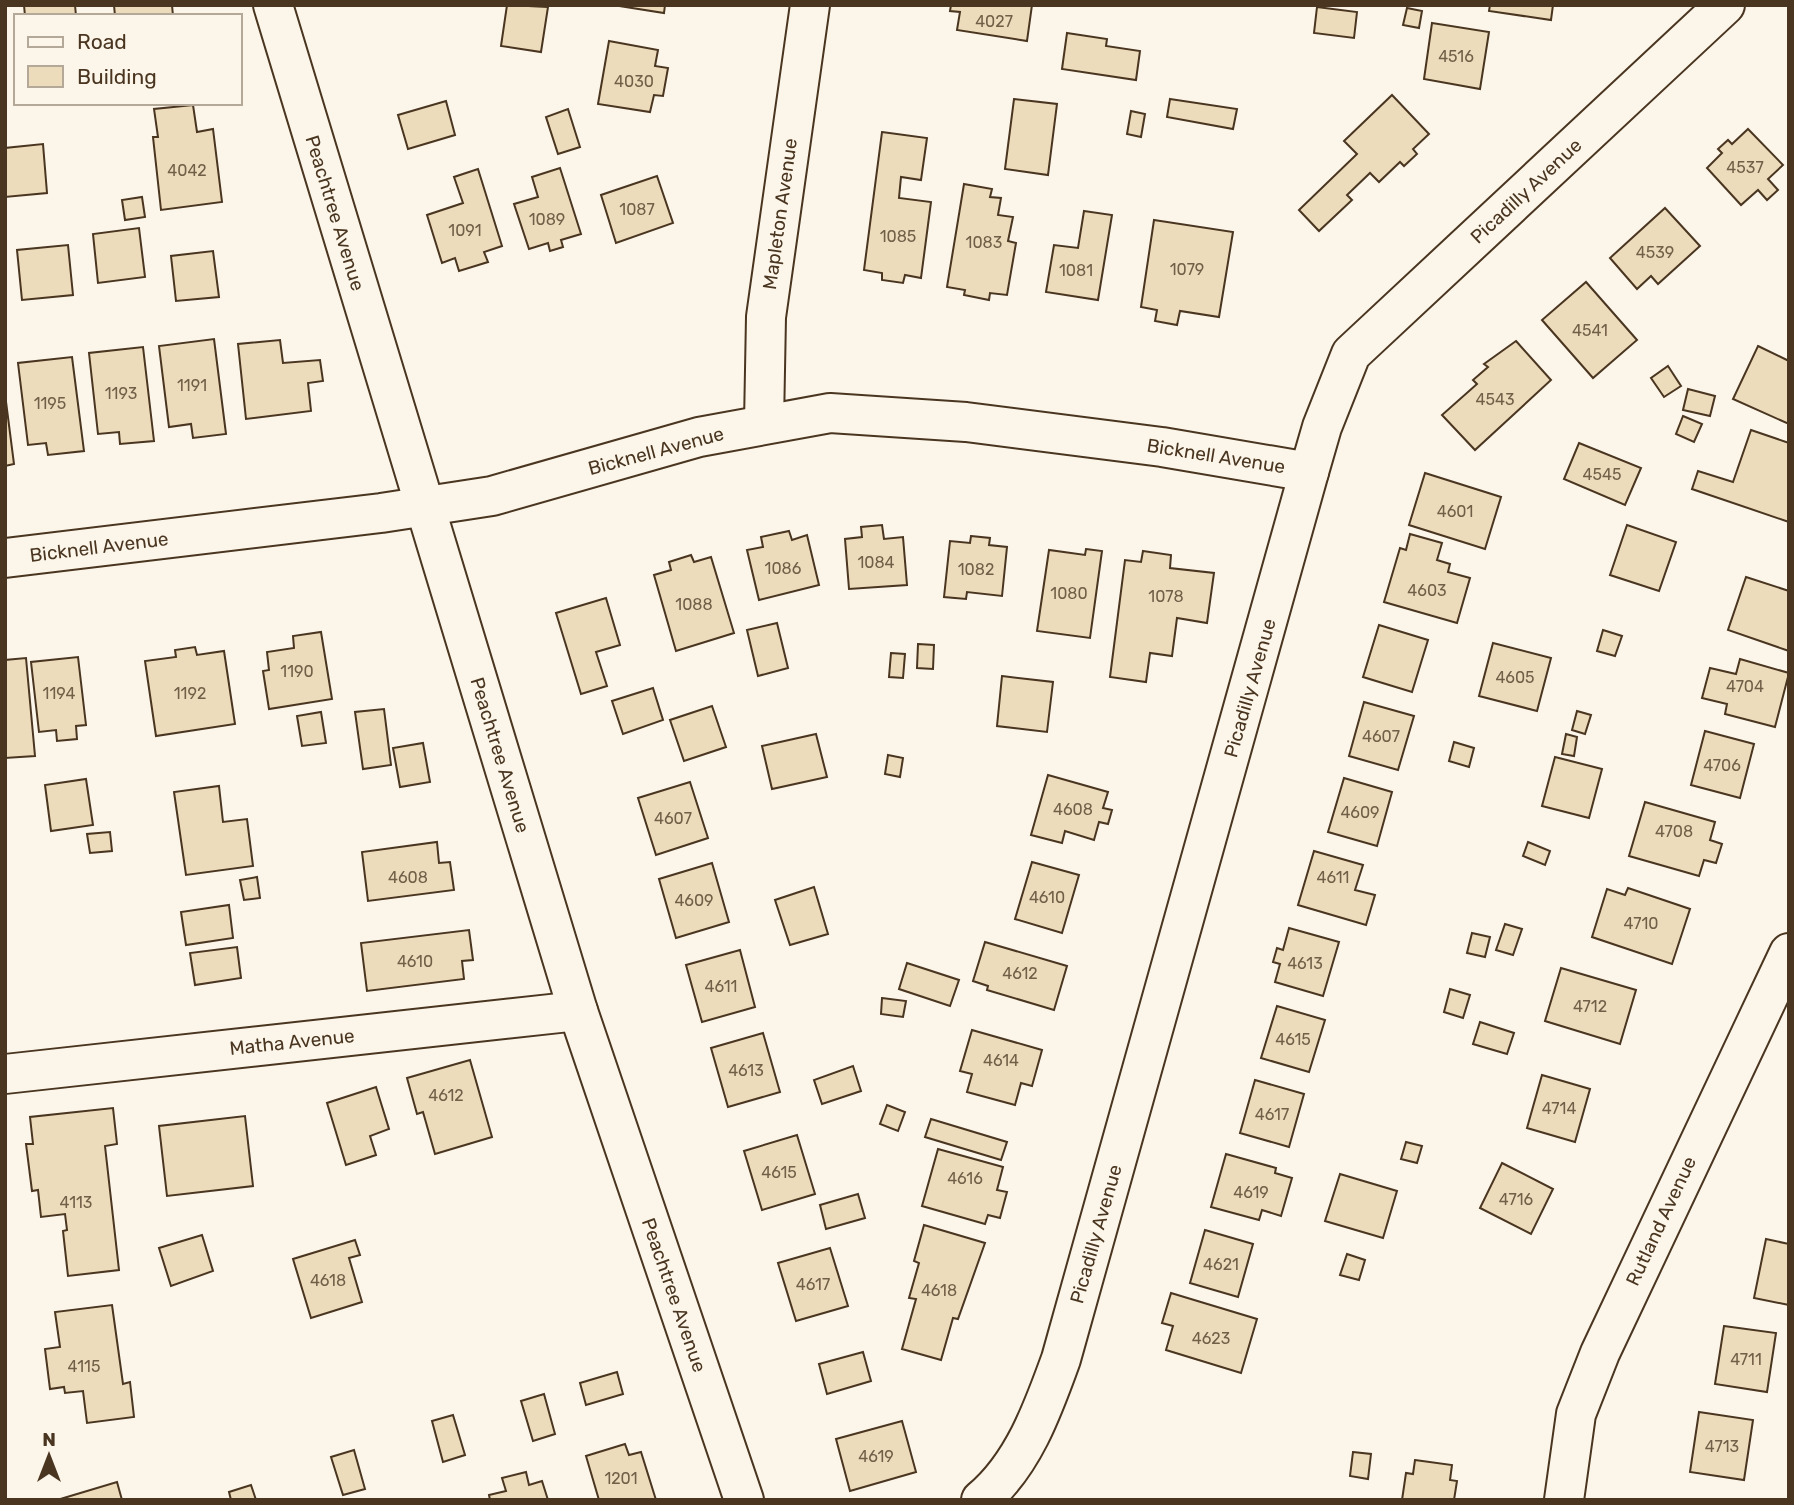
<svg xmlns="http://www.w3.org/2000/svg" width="1794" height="1505" font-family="Rubik,sans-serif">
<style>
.building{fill:#ecdcbc;stroke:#4a3520;stroke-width:2}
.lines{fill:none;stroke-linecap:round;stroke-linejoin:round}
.minor-casing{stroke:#4a3520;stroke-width:42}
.minor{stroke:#fbf6e9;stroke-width:38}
.labels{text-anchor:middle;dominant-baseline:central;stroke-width:5;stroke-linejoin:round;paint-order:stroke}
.number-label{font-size:16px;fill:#725f47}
.street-label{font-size:19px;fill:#4a3520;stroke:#fbf6e9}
</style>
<rect width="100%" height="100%" fill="#fbf6e9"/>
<g class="building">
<polygon points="24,5 75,5 76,16 25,16"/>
<polygon points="114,5 172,5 173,16 115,16"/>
<polygon points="507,5 548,7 541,52 501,46"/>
<polygon points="613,5 665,5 664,13"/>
<polygon points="951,5 1032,5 1027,41 957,30 960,12 950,11"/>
<polygon points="1490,5 1553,5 1551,20 1489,11"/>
<polygon points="1317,7 1357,12 1354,38 1314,33"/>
<polygon points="1407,8 1422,11 1419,28 1403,25"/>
<polygon points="1432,23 1489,32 1480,89 1424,79"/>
<polygon points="1067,33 1107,39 1106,46 1140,51 1136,80 1062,69"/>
<polygon points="609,41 658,50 655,66 668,68 663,96 654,95 650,112 598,104"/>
<polygon points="1392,95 1429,134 1413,149 1417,154 1404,166 1400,162 1379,182 1370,173 1347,195 1352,200 1319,231 1299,210 1357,154 1344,141"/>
<polygon points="1014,99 1057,104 1048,175 1005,169"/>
<polygon points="1170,99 1237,109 1233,129 1167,117"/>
<polygon points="446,101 455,135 408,149 398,115"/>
<polygon points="193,105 197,132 213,129 222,202 161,210 153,137 158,137 154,109"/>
<polygon points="568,109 580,147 558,154 546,117"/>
<polygon points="1131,111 1145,114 1141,137 1127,134"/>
<polygon points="1748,129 1783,165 1768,179 1778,190 1767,200 1758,190 1741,205 1707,168 1722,153 1718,149 1728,140 1732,144"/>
<polygon points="882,132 927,138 921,180 901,177 899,198 931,202 921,278 905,275 903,283 882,280 882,273 864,270"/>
<polygon points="43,144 47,193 5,197 5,148"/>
<polygon points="560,168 581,234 561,240 563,247 550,251 548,243 529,249 514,204 538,197 532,177"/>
<polygon points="478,169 502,246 484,252 488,262 459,271 455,258 442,263 427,215 463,203 454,177"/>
<polygon points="657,176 673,223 616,243 601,195"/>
<polygon points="964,184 992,189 990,197 1001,198 998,215 1013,217 1008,241 1016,243 1007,295 990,293 989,300 964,295 965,290 947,287"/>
<polygon points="142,197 145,217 125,220 122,200"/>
<polygon points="1665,208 1700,246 1658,284 1651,276 1637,289 1610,258"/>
<polygon points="1084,211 1112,215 1098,300 1046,292 1054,245 1078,248"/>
<polygon points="1154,220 1233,232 1219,317 1180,311 1177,325 1155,321 1157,310 1141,307"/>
<polygon points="139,228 145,277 98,283 93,234"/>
<polygon points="68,245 73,295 22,300 17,250"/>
<polygon points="213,251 219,297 176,301 171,256"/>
<polygon points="1586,282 1637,340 1593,378 1542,320"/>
<polygon points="214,339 226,434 193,438 191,424 169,427 159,346"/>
<polygon points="280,340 283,363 320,360 323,381 308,383 311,411 246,419 238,344"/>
<polygon points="1516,341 1551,380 1475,450 1442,415 1477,384 1473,380 1488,367 1484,364"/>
<polygon points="1758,346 1789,361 1789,424 1733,399"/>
<polygon points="143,347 154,441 120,444 119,432 98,434 89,353"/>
<polygon points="72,357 84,451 48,455 46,443 28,445 18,363"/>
<polygon points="1668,366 1681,386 1664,397 1651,378"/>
<polygon points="1688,389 1715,396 1710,416 1683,410"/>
<polygon points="5,394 14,464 5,466"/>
<polygon points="1683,416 1702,424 1694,442 1676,434"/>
<polygon points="1751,430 1789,443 1789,522 1692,489 1698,471 1733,482"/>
<polygon points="1579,443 1641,468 1625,505 1564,479"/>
<polygon points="1425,473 1501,497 1485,549 1409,525"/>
<polygon points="882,525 884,539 903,537 907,585 849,589 845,539 862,537 861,527"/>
<polygon points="1627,525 1676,542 1659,591 1610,575"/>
<polygon points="789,531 792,540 807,535 819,585 759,600 747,550 763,547 761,537"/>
<polygon points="1410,534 1442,543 1437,560 1450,564 1448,572 1470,578 1457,623 1384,602 1400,548 1406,550"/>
<polygon points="971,536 990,538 989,545 1007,547 1002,596 967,592 966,599 944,597 950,541 970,543"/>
<polygon points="1086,549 1102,551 1090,638 1037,631 1049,550 1085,555"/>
<polygon points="1143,551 1171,555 1170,568 1214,573 1207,623 1177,618 1172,656 1150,653 1146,682 1110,677 1125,560 1141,562"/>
<polygon points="691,555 694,562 711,557 734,633 676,651 654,575 671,570 669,562"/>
<polygon points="1746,577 1789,591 1789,651 1728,630"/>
<polygon points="606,598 620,645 596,652 607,686 581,694 556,613"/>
<polygon points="777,623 788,668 758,676 747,630"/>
<polygon points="1379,625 1428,640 1412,692 1363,677"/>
<polygon points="1603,630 1622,636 1615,656 1597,651"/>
<polygon points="321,632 332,699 269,709 263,671 269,670 267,652 294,648 293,636"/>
<polygon points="1493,643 1551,658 1537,711 1479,696"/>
<polygon points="918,644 934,645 933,669 917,668"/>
<polygon points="195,647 197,655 224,651 235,724 156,736 145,661 176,657 175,650"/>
<polygon points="891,653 905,654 903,678 889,677"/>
<polygon points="78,657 86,725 76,726 77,739 57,741 56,730 39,732 31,662"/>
<polygon points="26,658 35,756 5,758 5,660"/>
<polygon points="1740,659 1789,673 1775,727 1725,714 1727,704 1702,698 1710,668 1736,674"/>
<polygon points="1002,676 1053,682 1047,732 997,726"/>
<polygon points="653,688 663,720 623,734 612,701"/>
<polygon points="1364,702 1414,716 1398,770 1349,756"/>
<polygon points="712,706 726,747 684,761 670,720"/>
<polygon points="384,709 391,765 363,769 355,712"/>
<polygon points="1577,711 1591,715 1585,734 1572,730"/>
<polygon points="321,712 326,743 302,746 297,716"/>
<polygon points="1705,731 1754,744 1740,798 1691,785"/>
<polygon points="816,734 827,777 772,789 762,746"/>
<polygon points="1566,734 1577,737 1574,756 1562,754"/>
<polygon points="1454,742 1474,748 1469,767 1449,761"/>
<polygon points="423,743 430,782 400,787 393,748"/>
<polygon points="888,755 903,758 900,777 885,774"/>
<polygon points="1555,757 1602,769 1589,818 1542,806"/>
<polygon points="1048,775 1108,792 1103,808 1112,810 1108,824 1099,822 1094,840 1065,831 1062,843 1031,835"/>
<polygon points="1344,778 1392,792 1377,846 1328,832"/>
<polygon points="86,779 93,825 51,831 45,785"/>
<polygon points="690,782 708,838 656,855 638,798"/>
<polygon points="219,786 223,822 247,819 253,866 186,875 174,792"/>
<polygon points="1645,802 1715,822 1710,840 1722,844 1716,863 1704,860 1699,876 1629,856"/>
<polygon points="110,832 112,851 90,853 87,834"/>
<polygon points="437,842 439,863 450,862 454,890 368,901 362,852"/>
<polygon points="1528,842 1550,851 1545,865 1523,856"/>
<polygon points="1314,851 1363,865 1355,890 1375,895 1366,925 1298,905"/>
<polygon points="1032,862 1079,875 1062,933 1015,919"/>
<polygon points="712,863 729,922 676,938 659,879"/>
<polygon points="257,877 260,898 244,900 240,880"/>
<polygon points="814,887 828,934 790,945 775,900"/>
<polygon points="1628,888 1690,909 1672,964 1592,937 1607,889 1625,895"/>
<polygon points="229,905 233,938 186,945 181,912"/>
<polygon points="1505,924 1522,929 1513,955 1496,950"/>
<polygon points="1289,928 1339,942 1323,996 1275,982 1280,964 1273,962 1277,948 1283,950"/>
<polygon points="469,930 473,960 462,961 464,979 367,991 361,943"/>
<polygon points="1472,933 1490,937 1485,957 1467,953"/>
<polygon points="985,942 1067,966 1054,1010 987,990 988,986 973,981"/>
<polygon points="237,947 241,978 195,985 190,953"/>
<polygon points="740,950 755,1007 702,1022 686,965"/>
<polygon points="907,963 959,980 950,1006 899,989"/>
<polygon points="1561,968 1636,990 1620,1044 1545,1021"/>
<polygon points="1450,989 1470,995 1463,1018 1444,1012"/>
<polygon points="882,998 906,1001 903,1017 881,1014"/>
<polygon points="1277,1006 1325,1020 1309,1072 1261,1058"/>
<polygon points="1480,1022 1514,1033 1507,1054 1473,1044"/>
<polygon points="972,1030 1042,1050 1032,1086 1021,1083 1015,1105 967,1092 972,1074 960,1071"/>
<polygon points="763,1033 780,1092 728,1107 711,1048"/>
<polygon points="470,1060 492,1137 435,1154 423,1112 417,1114 407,1078"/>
<polygon points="853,1066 861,1091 822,1104 814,1080"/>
<polygon points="1542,1075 1590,1089 1575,1142 1527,1128"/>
<polygon points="1255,1080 1304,1094 1289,1147 1240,1133"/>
<polygon points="376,1087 389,1129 370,1136 376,1155 346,1165 327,1103"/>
<polygon points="887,1105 905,1112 898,1131 880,1124"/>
<polygon points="113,1108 117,1144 105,1146 119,1270 68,1276 63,1231 67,1230 65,1214 41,1217 38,1190 32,1191 26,1144 33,1144 30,1117"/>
<polygon points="245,1116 253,1186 167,1196 159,1126"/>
<polygon points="931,1119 1007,1142 1001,1160 925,1137"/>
<polygon points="797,1135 815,1194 762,1210 744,1151"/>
<polygon points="1406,1142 1422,1146 1417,1163 1401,1159"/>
<polygon points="938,1149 1003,1167 997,1190 1007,1192 1000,1218 988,1215 985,1224 922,1206"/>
<polygon points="1226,1154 1276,1168 1275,1173 1292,1178 1281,1216 1262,1210 1259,1220 1211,1207"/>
<polygon points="1502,1163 1553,1189 1531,1234 1480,1208"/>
<polygon points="1340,1174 1397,1191 1383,1238 1325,1221"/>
<polygon points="858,1194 865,1218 826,1229 820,1205"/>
<polygon points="924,1225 985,1243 958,1319 953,1318 941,1360 902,1349 916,1299 909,1298 919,1263 914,1261"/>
<polygon points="1205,1230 1253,1244 1238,1297 1190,1283"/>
<polygon points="202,1235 213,1271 171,1286 159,1248"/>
<polygon points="1766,1239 1789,1244 1789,1305 1754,1298"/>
<polygon points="355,1240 360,1255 349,1258 362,1302 311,1318 293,1259"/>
<polygon points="830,1248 848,1306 796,1321 778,1263"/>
<polygon points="1347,1254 1365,1260 1359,1280 1340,1275"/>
<polygon points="1171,1293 1257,1319 1241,1373 1166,1350 1173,1326 1162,1323"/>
<polygon points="112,1305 123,1384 130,1382 134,1417 87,1423 83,1391 65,1393 64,1387 50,1389 45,1349 60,1347 55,1312"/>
<polygon points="1724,1326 1776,1333 1767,1392 1715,1384"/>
<polygon points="863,1352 871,1381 827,1394 819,1364"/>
<polygon points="617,1372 623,1394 586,1405 580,1383"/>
<polygon points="544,1394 555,1434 533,1441 521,1401"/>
<polygon points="1699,1412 1753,1420 1744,1480 1690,1472"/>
<polygon points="453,1415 465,1455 443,1462 432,1421"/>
<polygon points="902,1421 916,1472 850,1491 836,1439"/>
<polygon points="625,1444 629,1455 641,1452 656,1500 599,1500 586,1456"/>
<polygon points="354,1450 365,1489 343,1495 331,1457"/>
<polygon points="1353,1452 1371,1454 1368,1479 1350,1476"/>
<polygon points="1415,1460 1452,1465 1450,1480 1457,1481 1454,1500 1402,1500 1406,1473 1413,1474"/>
<polygon points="526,1472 529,1485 542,1481 548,1500 490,1500 489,1495 506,1491 502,1478"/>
<polygon points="117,1482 122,1500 57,1500"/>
<polygon points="251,1485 256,1500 231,1500 229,1492"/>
</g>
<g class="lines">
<g class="minor-casing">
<g id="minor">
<polyline points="273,5 578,1011 744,1500"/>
<polyline points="764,423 766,317 810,5"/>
<polyline points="5,558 381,513 492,496 699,437 830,413 966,422 1162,447 1309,472"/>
<polyline points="5,1074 578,1011"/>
<path d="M981,1500C1023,1465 1043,1409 1061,1359L1309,472L1322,427L1351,354L1725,5"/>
<polyline points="1564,1500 1576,1414 1600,1353 1789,953"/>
</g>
</g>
<use href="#minor" class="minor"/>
</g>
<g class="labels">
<g class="number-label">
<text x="994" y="21">4027</text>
<text x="1456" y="56">4516</text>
<text x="634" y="81">4030</text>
<text x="1745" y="167">4537</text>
<text x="187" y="170">4042</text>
<text x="637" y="209">1087</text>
<text x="547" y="219">1089</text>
<text x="465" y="230">1091</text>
<text x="898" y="236">1085</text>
<text x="984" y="242">1083</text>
<text x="1655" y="252">4539</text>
<text x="1187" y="269">1079</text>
<text x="1076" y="270">1081</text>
<text x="1590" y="330">4541</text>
<text x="192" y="385">1191</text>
<text x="121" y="393">1193</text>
<text x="1495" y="399">4543</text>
<text x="50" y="403">1195</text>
<text x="1602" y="474">4545</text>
<text x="1455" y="511">4601</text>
<text x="876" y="562">1084</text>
<text x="783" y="568">1086</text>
<text x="976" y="569">1082</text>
<text x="1427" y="590">4603</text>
<text x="1069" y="593">1080</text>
<text x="1166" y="596">1078</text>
<text x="694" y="604">1088</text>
<text x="297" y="671">1190</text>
<text x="1515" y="677">4605</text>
<text x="1745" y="686">4704</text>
<text x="59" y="693">1194</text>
<text x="190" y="693">1192</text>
<text x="1381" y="736">4607</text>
<text x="1722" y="765">4706</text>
<text x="1073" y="809">4608</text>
<text x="1360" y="812">4609</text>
<text x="673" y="818">4607</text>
<text x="1674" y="831">4708</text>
<text x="408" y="877">4608</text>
<text x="1333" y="877">4611</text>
<text x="1047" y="897">4610</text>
<text x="694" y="900">4609</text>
<text x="1641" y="923">4710</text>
<text x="415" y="961">4610</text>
<text x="1305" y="963">4613</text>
<text x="1020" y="973">4612</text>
<text x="721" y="986">4611</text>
<text x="1590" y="1006">4712</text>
<text x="1293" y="1039">4615</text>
<text x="1001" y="1060">4614</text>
<text x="746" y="1070">4613</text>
<text x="446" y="1095">4612</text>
<text x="1559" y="1108">4714</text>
<text x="1272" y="1114">4617</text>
<text x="779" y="1172">4615</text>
<text x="965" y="1178">4616</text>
<text x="1251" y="1192">4619</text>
<text x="1516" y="1199">4716</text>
<text x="76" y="1202">4113</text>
<text x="1221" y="1264">4621</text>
<text x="328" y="1280">4618</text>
<text x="813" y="1284">4617</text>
<text x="939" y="1290">4618</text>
<text x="1211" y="1338">4623</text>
<text x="1746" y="1359">4711</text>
<text x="84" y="1366">4115</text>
<text x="1722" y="1446">4713</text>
<text x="876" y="1456">4619</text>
<text x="621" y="1478">1201</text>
</g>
<g class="street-label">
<text transform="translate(1526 191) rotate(-43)">Picadilly Avenue</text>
<text transform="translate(335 213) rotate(73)">Peachtree Avenue</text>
<text transform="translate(780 214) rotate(-82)">Mapleton Avenue</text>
<text transform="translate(656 451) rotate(-15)">Bicknell Avenue</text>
<text transform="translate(1216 456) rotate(9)">Bicknell Avenue</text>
<text transform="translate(99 547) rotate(-7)">Bicknell Avenue</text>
<text transform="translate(1250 688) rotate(-74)">Picadilly Avenue</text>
<text transform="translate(500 755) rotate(73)">Peachtree Avenue</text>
<text transform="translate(292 1042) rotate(-6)">Matha Avenue</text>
<text transform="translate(1661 1221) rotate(-65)">Rutland Avenue</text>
<text transform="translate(1096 1234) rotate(-74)">Picadilly Avenue</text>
<text transform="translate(674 1295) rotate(71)">Peachtree Avenue</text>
</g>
</g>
<rect width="1794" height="1505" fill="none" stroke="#4a3520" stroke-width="14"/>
<rect x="14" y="14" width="228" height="91" fill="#fbf6e9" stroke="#b4a999" stroke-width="2"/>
<rect x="28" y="37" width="35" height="10" fill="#fbf6e9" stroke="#b4a999" stroke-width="2"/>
<text x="77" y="49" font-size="21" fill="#4a3520">Road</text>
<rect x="28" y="66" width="35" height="21" fill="#ecdcbc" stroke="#b4a999" stroke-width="2"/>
<text x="77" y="84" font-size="21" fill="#4a3520">Building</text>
<g transform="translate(49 1456)" stroke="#fbf6e9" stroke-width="5" paint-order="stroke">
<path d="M0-5L12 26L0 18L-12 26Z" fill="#4a3520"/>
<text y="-10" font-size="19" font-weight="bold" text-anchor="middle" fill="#4a3520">N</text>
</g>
</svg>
